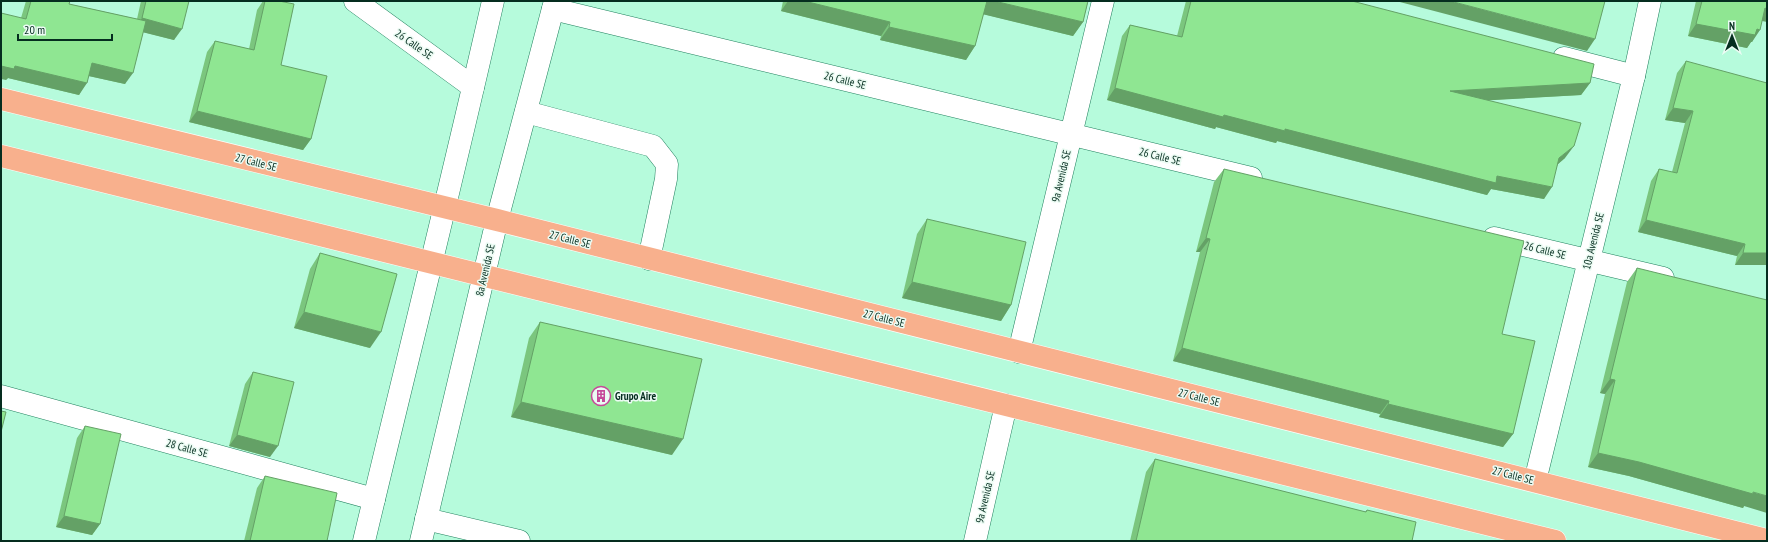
<svg xmlns="http://www.w3.org/2000/svg" width="1768" height="542" font-family="'PT Sans Narrow',sans-serif">
<style>
.lines{fill:none;stroke-linecap:round;stroke-linejoin:round}
.minor-casing{stroke:#20805e;stroke-width:23}
.major-casing{stroke:#fff;stroke-width:23}
.minor{stroke:#fff;stroke-width:22}
.major{stroke:#f8b08d;stroke-width:22}
.wall{fill:#7bc67e}
.shaded-wall{fill:#64a166}
.building{fill:#8fe692;stroke:#64a166}
.labels{text-anchor:middle;dominant-baseline:central;stroke-width:3;stroke-linejoin:round;paint-order:stroke}
.street-label{font-size:11px;fill:#052d1f;stroke:#ebfbf3}
.poi-label{font-size:11px;font-weight:bold;fill:#052d1f;stroke:#ebfbf3;text-anchor:start}
</style>
<rect width="100%" height="100%" fill="#b6fbdc"/>
<g class="lines">
<g class="minor-casing">
<g id="minor">
<polyline points="355,1 473,87"/>
<polyline points="553,9 1251,178"/>
<polyline points="1564,58 1634,76"/>
<polyline points="526,112 653,146 667,164 666,179 649,259"/>
<polyline points="1494,238 1663,278"/>
<polyline points="1019,352 1103,1"/>
<polyline points="1,396 374,499"/>
<polyline points="1535,481 1634,76 1650,1"/>
<polyline points="426,519 519,541"/>
<path d="M364,541C407,361 452,182 493,1"/>
<polyline points="421,541 497,220 555,1"/>
<polyline points="975,541 1006,405"/>
</g>
</g>
<g class="major-casing">
<g id="major">
<polyline points="1,99 497,220 1767,540"/>
<polyline points="1,156 1555,541"/>
</g>
</g>
<use href="#minor" class="minor"/>
<use href="#major" class="major"/>
</g>
<g class="wall">
<polygon points="26,1 70,1 69,4 137,19 141,1 189,1 174,40 143,32 125,84 89,76 79,95 8,78 6,80 21,18"/>
<polygon points="263,1 279,1 281,65 311,139 303,150 189,122 207,52 215,41 249,49 257,10"/>
<polygon points="783,1 1088,1 1083,22 1073,36 983,14 975,46 966,60 880,40 881,36 781,11"/>
<polygon points="1186,1 1352,1 1590,83 1581,95 1487,100 1565,158 1558,164 1544,199 1491,189 1487,195 1277,141 1276,143 1216,127 1215,129 1107,100 1122,36 1130,25 1177,36"/>
<polygon points="1696,1 1767,1 1762,21 1752,42 1751,42 1747,48 1688,36"/>
<polygon points="1686,61 1767,265 1735,265 1737,256 1638,232 1651,181 1659,169 1672,172 1685,123 1665,120 1677,73"/>
<polygon points="1224,169 1502,334 1513,434 1503,447 1379,417 1380,414 1173,361 1200,252 1196,252 1214,182"/>
<polygon points="927,219 1011,305 1001,321 902,298 917,234"/>
<polygon points="320,253 370,348 294,328 310,269"/>
<polygon points="1637,268 1744,506 1743,508 1629,476 1588,467 1605,394 1600,393 1627,282"/>
<polygon points="540,322 672,455 511,417 529,338"/>
<polygon points="253,372 270,457 229,446 245,384"/>
<polygon points="85,426 100,524 92,535 56,527 77,438"/>
<polygon points="1155,459 1365,512 1367,510 1412,541 1130,541 1146,472"/>
<polygon points="265,476 327,541 244,541 257,488"/>
</g>
<g class="shaded-wall">
<polygon points="788,1 804,1 890,22 881,36 781,11"/>
<polygon points="986,1 994,1 1083,22 1073,36 978,13"/>
<polygon points="1396,1 1450,1 1595,39 1587,51"/>
<polygon points="1765,8 1767,9 1767,22 1757,20"/>
<polygon points="142,18 182,29 174,40 134,30"/>
<polygon points="1696,24 1757,29 1760,30 1752,42 1751,42 1747,48 1688,36"/>
<polygon points="889,27 975,46 966,60 880,40"/>
<polygon points="92,63 133,73 125,84 84,75"/>
<polygon points="1,66 15,66 87,83 79,95 8,78 6,80 1,79"/>
<polygon points="1590,83 1581,95 1441,103 1450,91"/>
<polygon points="1115,88 1224,115 1497,176 1552,187 1544,199 1491,189 1487,195 1277,141 1276,143 1216,127 1215,129 1107,100"/>
<polygon points="1673,108 1693,111 1685,123 1665,120"/>
<polygon points="197,111 311,139 303,150 189,122"/>
<polygon points="1574,146 1565,158 1551,170 1559,158"/>
<polygon points="1646,220 1745,244 1737,256 1638,232"/>
<polygon points="1206,238 1210,239 1200,252 1196,252"/>
<polygon points="1743,253 1767,253 1767,265 1735,265"/>
<polygon points="912,282 1011,305 1001,321 902,298"/>
<polygon points="304,312 381,332 370,348 294,328"/>
<polygon points="1182,348 1389,401 1380,414 1173,361"/>
<polygon points="1610,379 1615,380 1605,394 1600,393"/>
<polygon points="521,402 683,439 672,455 511,417"/>
<polygon points="1388,404 1513,434 1503,447 1379,417"/>
<polygon points="237,435 278,446 270,457 229,446"/>
<polygon points="1598,453 1639,462 1767,496 1767,513 1744,506 1743,508 1629,476 1588,467"/>
<polygon points="64,516 100,524 92,535 56,527"/>
</g>
<g class="building">
<polygon points="31,1 70,1 69,4 146,21 133,73 92,63 87,83 15,66 14,69 1,66 1,13 26,19"/>
<polygon points="146,1 189,1 182,29 142,18"/>
<polygon points="265,1 279,1 294,4 281,65 327,76 311,139 197,111 215,41 254,50"/>
<polygon points="804,1 987,1 975,46 889,27 890,22"/>
<polygon points="994,1 1088,1 1083,22"/>
<polygon points="1191,1 1352,1 1594,64 1590,83 1450,91 1581,123 1574,146 1559,158 1552,187 1497,176 1496,183 1285,129 1285,131 1224,115 1223,117 1115,88 1130,25 1182,37"/>
<polygon points="1450,1 1605,1 1595,39"/>
<polygon points="1702,1 1767,1 1767,9 1765,8 1760,30 1757,29 1755,35 1696,24"/>
<polygon points="1686,61 1767,83 1767,253 1743,253 1745,244 1646,220 1659,169 1677,173 1693,111 1673,108"/>
<polygon points="1224,169 1524,241 1502,334 1535,341 1513,434 1388,404 1389,401 1182,348 1210,239 1206,238"/>
<polygon points="927,219 1026,242 1011,305 912,282"/>
<polygon points="320,253 397,274 381,332 304,312"/>
<polygon points="1637,268 1767,300 1767,496 1753,492 1753,494 1639,462 1598,453 1615,380 1610,379"/>
<polygon points="540,322 702,359 683,439 521,402"/>
<polygon points="253,372 294,382 278,446 237,435"/>
<polygon points="1,411 6,412 1,432"/>
<polygon points="85,426 121,434 100,524 64,516"/>
<polygon points="1155,459 1366,512 1367,510 1416,522 1412,541 1136,541"/>
<polygon points="265,476 337,493 327,541 250,541"/>
</g>
<defs>
<g id="building-ring" transform="scale(1)"><circle r="9.5" fill="#ebfbf3" stroke="#c64999" stroke-width="1.5"/><path d="M-4-6H4V6H1V3H-1V6H-4ZM-2.5-4.3h1.7v1.8h-1.7ZM.8-4.3h1.7v1.8H.8ZM-2.5-1h1.7V.8h-1.7ZM.8-1h1.7V.8H.8Z" fill="#c64999"/></g>
</defs>
<g fill-rule="evenodd">
<use href="#building-ring" x="601" y="396"/>
</g>
<g class="labels">
<g class="street-label">
<text transform="translate(414 44) rotate(35)">26 Calle SE</text>
<text transform="translate(845 80) rotate(14)">26 Calle SE</text>
<text transform="translate(1160 156) rotate(14)">26 Calle SE</text>
<text transform="translate(256 162) rotate(14)">27 Calle SE</text>
<text transform="translate(1061 176) rotate(-77)">9a Avenida SE</text>
<text transform="translate(570 239) rotate(14)">27 Calle SE</text>
<text transform="translate(1593 241) rotate(-76)">10a Avenida SE</text>
<text transform="translate(1545 250) rotate(14)">26 Calle SE</text>
<text transform="translate(485 270) rotate(-77)">8a Avenida SE</text>
<text transform="translate(884 318) rotate(14)">27 Calle SE</text>
<text transform="translate(1199 397) rotate(14)">27 Calle SE</text>
<text transform="translate(187 448) rotate(15)">28 Calle SE</text>
<text transform="translate(1513 475) rotate(14)">27 Calle SE</text>
<text transform="translate(985 497) rotate(-77)">9a Avenida SE</text>
</g>
<g class="poi-label">
<text x="615" y="396">Grupo Aire</text>
</g>
</g>
<rect width="1768" height="542" fill="none" stroke="#052d1f" stroke-width="4"/>
<g transform="translate(1732 36)" stroke="#ebfbf3" stroke-width="3" paint-order="stroke">
<path d="M0-3L7 15L0 10L-7 15Z" fill="#052d1f"/>
<text y="-6" font-size="11" font-weight="bold" text-anchor="middle" fill="#052d1f">N</text>
</g>
<path d="M18 34v6h94v-6" fill="none" stroke="#052d1f" stroke-width="2"/>
<text x="24" y="34" font-size="12" fill="#052d1f" stroke="#ebfbf3" stroke-width="3" paint-order="stroke">20 m</text>
</svg>
